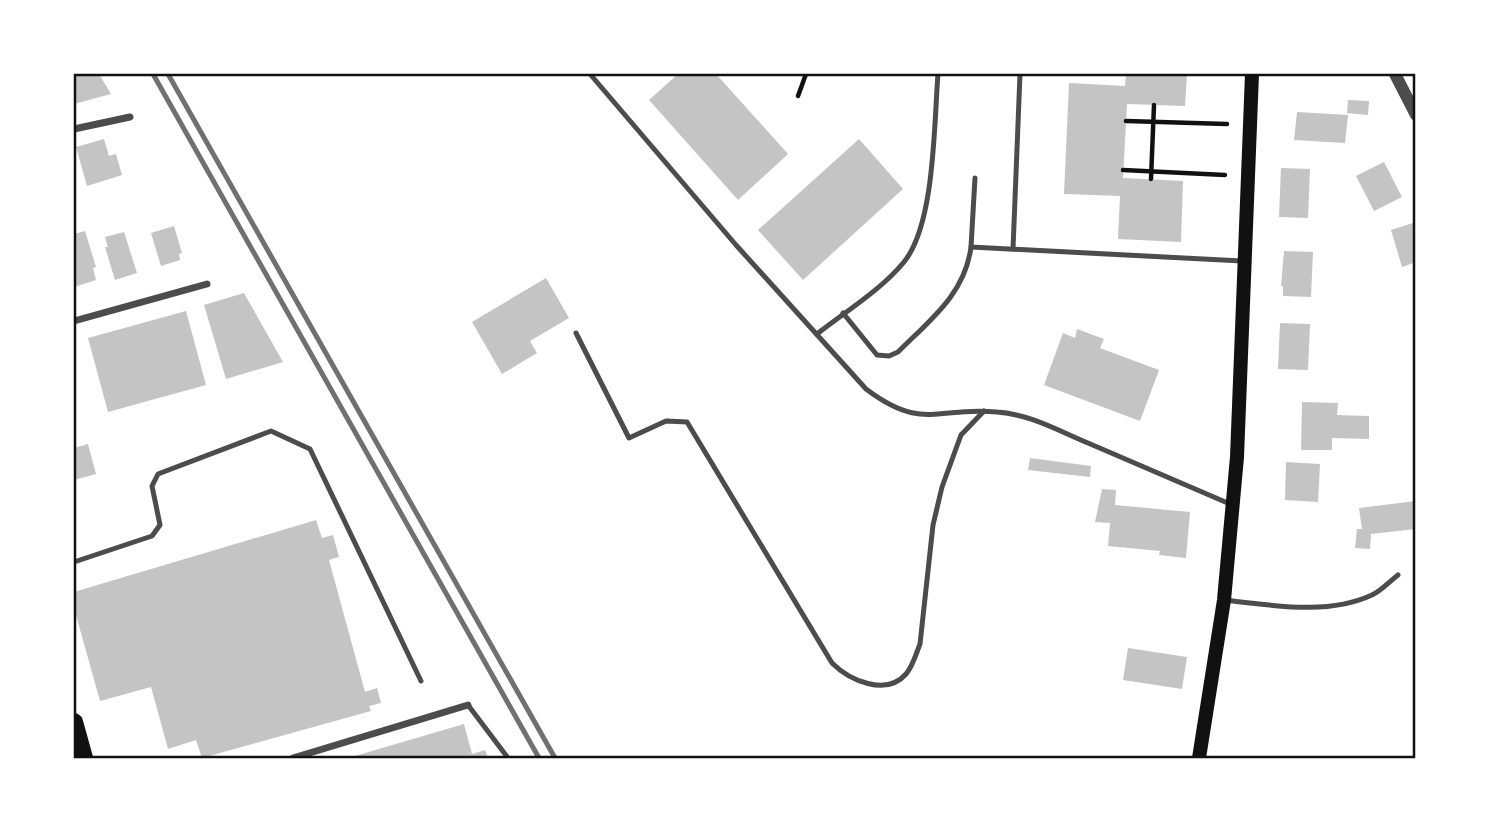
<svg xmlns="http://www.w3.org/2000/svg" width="1489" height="832" font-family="'PT Sans',sans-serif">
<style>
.building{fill:#c4c4c4}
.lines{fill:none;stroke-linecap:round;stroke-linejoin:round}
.path{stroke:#111;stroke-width:4.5}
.service{stroke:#4c4c4c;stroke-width:5}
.minor{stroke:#4c4c4c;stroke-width:7}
.tertiary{stroke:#4c4c4c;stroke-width:12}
.secondary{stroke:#111;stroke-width:14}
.primary{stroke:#111;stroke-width:18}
.rail{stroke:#707070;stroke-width:5}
.neatline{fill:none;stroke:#111;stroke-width:2.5}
</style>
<rect width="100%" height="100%" fill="#fff"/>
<g class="building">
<polygon points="74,74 99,74 111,94 74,104"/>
<polygon points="678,74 716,74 788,154 738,200 649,100"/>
<polygon points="1126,74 1187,74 1185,106 1127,104 1123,178 1183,181 1181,242 1118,239 1120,196 1064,194 1069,83 1125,86"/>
<polygon points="1348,100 1369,101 1368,115 1347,113"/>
<polygon points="1297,112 1348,115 1345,143 1294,140"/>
<polygon points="104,139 109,156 116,154 122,175 87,186 76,147"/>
<polygon points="859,139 903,189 803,280 758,230"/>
<polygon points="1384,162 1402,197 1374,211 1356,176"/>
<polygon points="1281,168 1310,169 1308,218 1279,217"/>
<polygon points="1416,222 1416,262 1402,267 1391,230"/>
<polygon points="174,226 182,253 179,254 180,260 161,266 151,233"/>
<polygon points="85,231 96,267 93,268 96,280 74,287 74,234"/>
<polygon points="124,232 137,273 115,280 105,247 108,247 105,237"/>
<polygon points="1284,251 1313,252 1311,297 1283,296 1283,286 1281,286"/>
<polygon points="546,278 569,318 530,341 537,353 502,374 472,322"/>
<polygon points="244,293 283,362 226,379 204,305"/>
<polygon points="186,311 206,385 108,412 88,338"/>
<polygon points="1280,323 1310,324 1308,370 1278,369"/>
<polygon points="1077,329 1104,339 1100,348 1159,370 1140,421 1044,385 1063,333 1075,338"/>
<polygon points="1302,402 1338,403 1337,415 1369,416 1369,439 1332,438 1332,450 1301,450"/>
<polygon points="88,444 96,474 74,480 74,448"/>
<polygon points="1030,458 1091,466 1090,477 1028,470"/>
<polygon points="1286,462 1320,464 1318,502 1285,500"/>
<polygon points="1102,489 1116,490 1115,505 1190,512 1186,558 1159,555 1160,551 1108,546 1110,523 1095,522"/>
<polygon points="1416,501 1416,529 1371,534 1370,549 1355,548 1357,529 1362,529 1359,508"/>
<polygon points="316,520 322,538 333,535 339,557 329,560 365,692 377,688 381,703 369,706 371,711 202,758 196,740 168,749 151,687 100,701 74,608 74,592"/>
<polygon points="1128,648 1187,657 1182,689 1123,680"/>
<polygon points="464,724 472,754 485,750 488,758 348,758"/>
</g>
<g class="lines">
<g class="path">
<polyline points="798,96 806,74"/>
<polyline points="1126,121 1227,124"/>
<polyline points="1123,170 1225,175"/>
<polyline points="1151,179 1154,105"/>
</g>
<g class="service">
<path d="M590,74L736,245L866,389C923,432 937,406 997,412C1029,414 1059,431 1088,443C1135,463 1183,484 1230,504"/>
<polyline points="975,178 971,247 1242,261"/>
<polyline points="1013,249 1020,74"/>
<path d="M843,313L877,355L889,356L898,352C930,320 965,294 971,247"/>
<path d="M576,333L629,438L666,421L687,422L832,663C849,680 886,697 906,674C913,666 916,654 920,644L933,525L942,487L961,435L984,411"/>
<path d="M817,334C845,312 881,290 904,262C935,224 934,123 938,74"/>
<polyline points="74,562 152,536 160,525 152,486 158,474 271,431 310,449 421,681"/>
<path d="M1224,600C1272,605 1326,616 1372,595C1381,591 1390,581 1398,575"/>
<polyline points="468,705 508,758"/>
</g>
<g class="minor">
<polyline points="74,129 130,117"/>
<polyline points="74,321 207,284"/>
<polyline points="293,758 468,705"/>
</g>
<polyline class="tertiary" points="1395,74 1416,115"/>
<polyline class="secondary" points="1199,758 1224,600 1237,457 1252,74"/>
<polyline class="primary" points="74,722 84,758"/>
<g class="rail">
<polyline points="153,74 539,758"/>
<polyline points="168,74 555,758"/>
</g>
</g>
<rect width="1489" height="832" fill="none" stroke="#ffffff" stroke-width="150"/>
<rect x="75" y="75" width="1339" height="682" class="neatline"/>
</svg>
